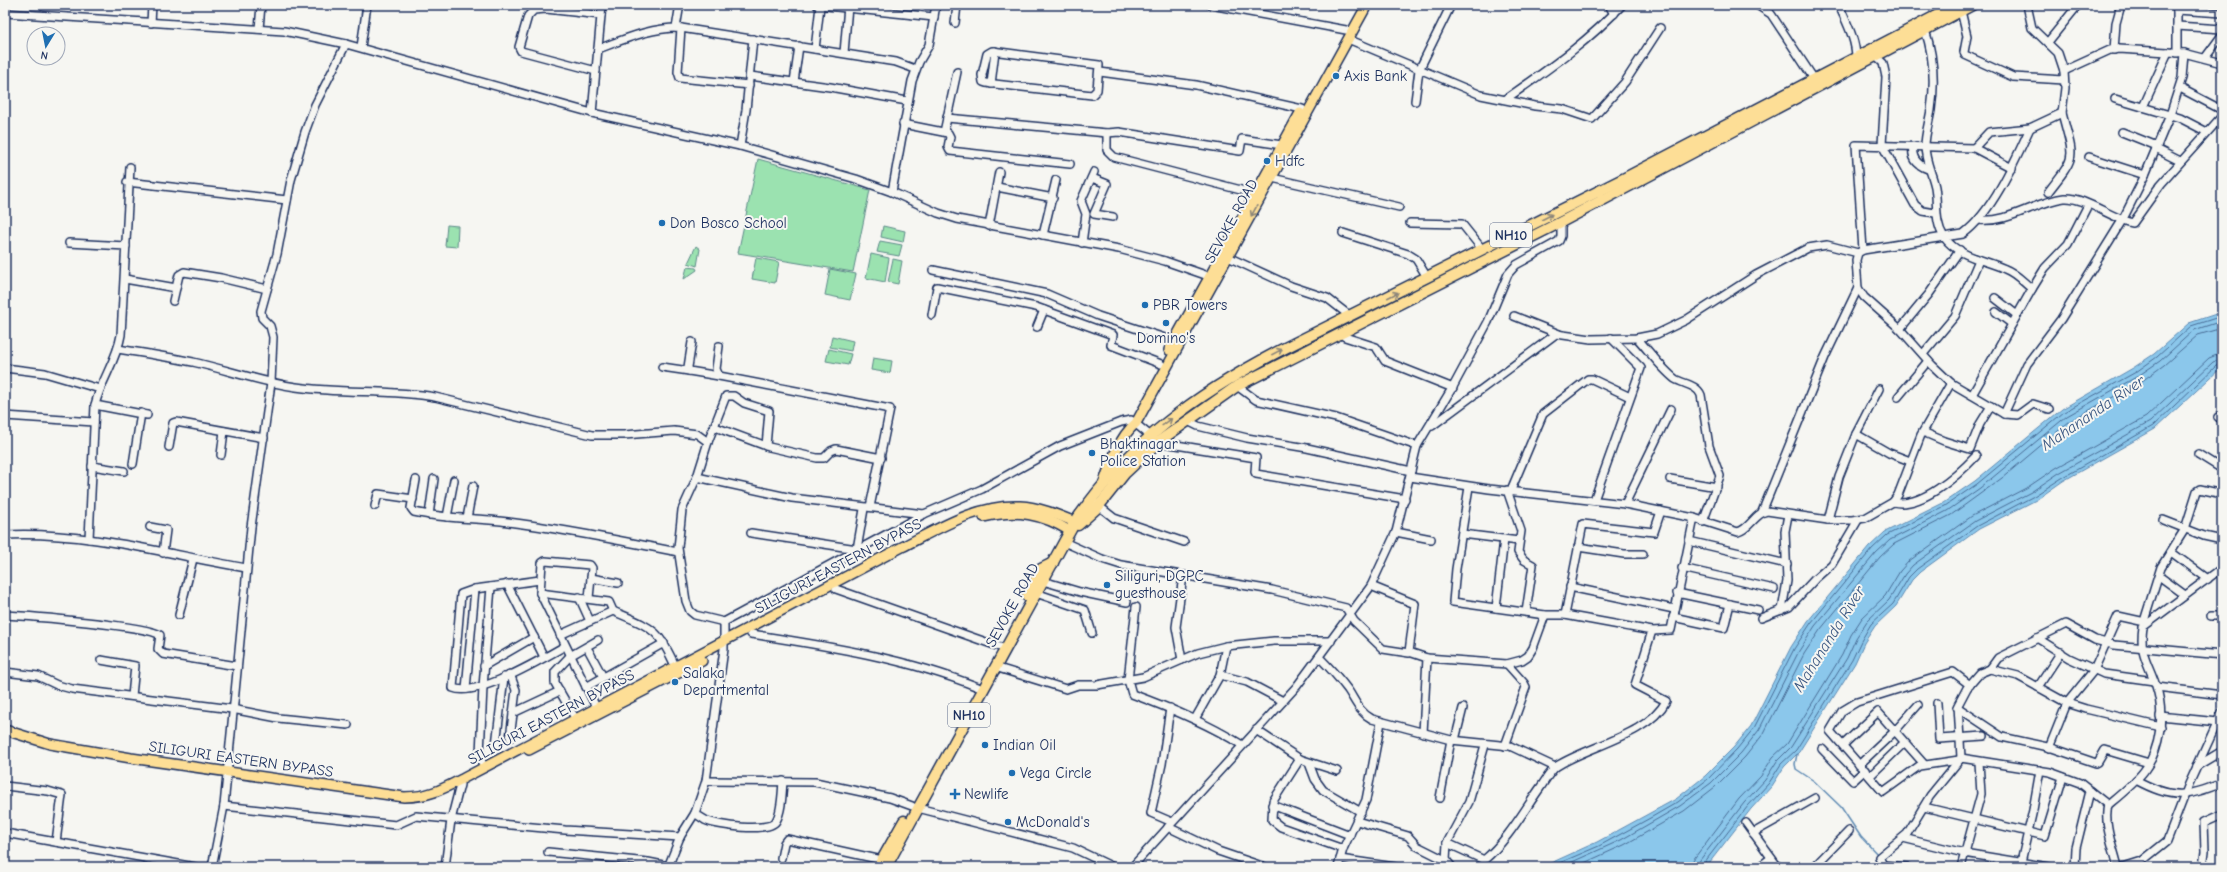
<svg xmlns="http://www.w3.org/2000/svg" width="2227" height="872" font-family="'Comic Neue',sans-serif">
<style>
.green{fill:#9be2b0;stroke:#5b8887}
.water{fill:#8bc7eb;stroke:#5e8ab3}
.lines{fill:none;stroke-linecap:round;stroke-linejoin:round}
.shore{stroke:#486c96;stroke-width:1}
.stream{stroke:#5e8ab3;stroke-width:1.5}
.minor-casing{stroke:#1b2f5e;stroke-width:10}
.major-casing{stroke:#1b2f5e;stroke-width:12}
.highway-casing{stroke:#1b2f5e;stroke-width:13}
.minor{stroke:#f6f6f2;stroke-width:7}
.major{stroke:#fdde96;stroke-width:9}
.highway{stroke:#fdde96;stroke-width:10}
.oneway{stroke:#8c867a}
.poi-dot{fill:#1f6fb2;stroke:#f6f6f2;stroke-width:1.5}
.labels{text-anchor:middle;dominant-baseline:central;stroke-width:4;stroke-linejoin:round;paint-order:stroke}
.shield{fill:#f6f6f2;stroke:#5d6b8a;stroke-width:1}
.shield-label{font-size:14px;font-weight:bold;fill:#1b2f5e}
.poi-label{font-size:15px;fill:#1b2f5e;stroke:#f6f6f2;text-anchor:start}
.street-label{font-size:15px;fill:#1b2f5e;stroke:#f6f6f2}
.water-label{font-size:16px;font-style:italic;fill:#375581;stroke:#f6f6f2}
</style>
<rect width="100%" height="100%" fill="#f6f6f2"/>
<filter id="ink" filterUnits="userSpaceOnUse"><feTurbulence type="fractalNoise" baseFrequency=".025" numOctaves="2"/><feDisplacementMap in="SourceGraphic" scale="8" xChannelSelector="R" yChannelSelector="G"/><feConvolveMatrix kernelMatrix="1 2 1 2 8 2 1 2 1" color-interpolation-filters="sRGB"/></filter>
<g filter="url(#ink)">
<g class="green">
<polygon points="758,159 870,190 853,272 738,253"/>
<polygon points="447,225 458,226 457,247 445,246"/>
<polygon points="883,226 905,231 903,242 881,237"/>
<polygon points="880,241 902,245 899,256 877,252"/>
<polygon points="696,246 700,249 697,266 688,263"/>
<polygon points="871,254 889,258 885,282 866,278"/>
<polygon points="756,258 779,262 775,283 752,279"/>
<polygon points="893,259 902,261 898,284 888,282"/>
<polygon points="687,267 696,268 697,270 684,279"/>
<polygon points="830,269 856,274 850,300 825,295"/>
<polygon points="832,336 853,341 851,351 830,347"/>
<polygon points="829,349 851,354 848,365 826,361"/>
<polygon points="873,358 892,361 890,373 871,370"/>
</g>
<polygon class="water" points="2222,312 2222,367 2155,429 2063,481 2036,500 1979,529 1920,572 1912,580 1896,606 1875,626 1864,643 1855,663 1799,752 1784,767 1772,786 1751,809 1706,867 1542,867 1597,842 1650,813 1676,799 1705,776 1734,747 1751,726 1791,647 1808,621 1869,547 1885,532 1943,503 1975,481 2062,409 2133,368 2154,354 2189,323"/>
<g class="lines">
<g class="shore">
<polyline points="1550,867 1599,846 1652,817 1678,802 1708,779 1737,749 1754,728 1794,649 1811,623 1872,549 1887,535 1945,506 1977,484 2064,412 2136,372 2157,357 2191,326 2222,316"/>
<polyline points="1561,867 1621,840 1680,806 1711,783 1741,753 1759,730 1799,651 1815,626 1876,553 1890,540 1947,511 1980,488 2067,416 2138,376 2160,361 2194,330 2222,321"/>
<polyline points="1575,867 1624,845 1684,811 1715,787 1745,757 1764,733 1804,654 1820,630 1880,557 1894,544 1951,515 2002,478 2070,421 2142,381 2164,365 2198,335 2222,328"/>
<polyline points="1692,867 1693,860 1699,852 1739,799 1761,776 1773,757 1787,744 1842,655 1851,635 1862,618 1885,596 1900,571 1909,561 1972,516 2028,487 2056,468 2146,417 2209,358 2222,353"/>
<polyline points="1698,867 1700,860 1744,803 1765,780 1777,761 1791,747 1847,658 1856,638 1867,621 1889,600 1905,574 1913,565 1975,521 2031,492 2059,473 2150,422 2213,362 2222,359"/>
<polyline points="1703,867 1707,859 1748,806 1769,783 1781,764 1796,750 1852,660 1861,641 1871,624 1893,604 1909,577 1917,569 1977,526 2034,496 2062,478 2153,426 2216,366 2222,364"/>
</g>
<polyline class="stream" points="1797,754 1795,764 1796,769 1814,781 1841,807 1861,837 1878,855"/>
<g class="minor-casing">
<g id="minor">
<polyline points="817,5 934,17"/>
<polyline points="1211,5 1346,30"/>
<polyline points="1609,5 1614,14"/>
<polyline points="1757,5 1771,14 1814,79"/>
<path d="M1839,5C1846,22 1856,39 1856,58"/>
<path d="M2027,5L2032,28L2058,53L2064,71L2065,88L2062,113L2030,128C2015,161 1992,213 1963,234L1863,250L1858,253L1856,260L1858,288L1864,297L1900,329L1932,365L1951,383L2004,414L2018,415L2033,404L2049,409"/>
<polyline points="2175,5 2177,10 2177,53"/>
<polyline points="2177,10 2222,13"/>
<polyline points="1961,11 1967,36 1964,52 1965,55 2013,77 2064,80"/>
<polyline points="5,13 284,31 346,44 592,113 740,146 856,179 892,192 938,213 957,219 1119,249 1165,261 1214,278"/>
<polyline points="151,23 152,5"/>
<polyline points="955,23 957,5"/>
<polyline points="2177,26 2222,29"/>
<polyline points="676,28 679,10 677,5"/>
<polyline points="681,28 678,72 680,78 749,85"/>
<polyline points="259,29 261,5"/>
<path d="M1925,30C1934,56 1935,83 1931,110C1929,122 1925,135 1925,146C1925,161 1932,173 1935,187C1938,205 1934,221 1944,237C1958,257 1986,260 2005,269C2016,273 2023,282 2032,289"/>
<polyline points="1348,39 1481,95 1535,106 1562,109 1592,119 1625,82 1660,28"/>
<polyline points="2048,42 2078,5"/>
<polyline points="361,47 367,5"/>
<path d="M598,49C625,39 652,27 681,28L896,62L915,69"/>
<polyline points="815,49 820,6"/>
<polyline points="2114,50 2116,23 2121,5"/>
<polygon points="992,51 1099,65 1097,90 1092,95 986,83 983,82 982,75 987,54"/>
<polyline points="844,53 848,6"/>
<polyline points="1873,54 1883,63 1886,77 1882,145 1915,205 1923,211 1935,213"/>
<polyline points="2205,58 2222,35"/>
<polyline points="596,71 521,51 519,47 528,16 534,10 546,9 601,15"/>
<polyline points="2064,71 2110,50 2119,49 2184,53 2222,63"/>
<polyline points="1100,72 1196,85 1302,109"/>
<polyline points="750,76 830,87 907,101"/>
<polyline points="794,82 799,46"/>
<polyline points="991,84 995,51"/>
<polyline points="2180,88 2222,110"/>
<path d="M1506,99C1547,70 1588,42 1622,5"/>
<polyline points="2115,99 2180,118 2207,132"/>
<polyline points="1415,101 1419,70 1451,5"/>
<polyline points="2143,107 2168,52"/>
<polyline points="592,113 602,5"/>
<polyline points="947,118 1107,133 1119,132 1240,151 1242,139 1282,145"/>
<polyline points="903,124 948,133 950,137 948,147 950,151 1070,164"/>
<polyline points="944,132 957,72"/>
<polyline points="2122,132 2157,146"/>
<polyline points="1107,133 1107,150 1114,157 1260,195"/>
<polyline points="740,146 746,110 753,39"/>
<path d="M1913,146C1911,158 1917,165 1928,169"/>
<polyline points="1974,148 2012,168"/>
<polyline points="2156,149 2180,161"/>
<polyline points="2089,157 2145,175"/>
<polyline points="1092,178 1107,184 1094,214 1113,217"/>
<polyline points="1272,178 1399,207"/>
<polyline points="127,182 287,200"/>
<polyline points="997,187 1053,198"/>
<polyline points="892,192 912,81 919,62 929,45 936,5"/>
<path d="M2048,192C2078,154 2074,160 2062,113"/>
<path d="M1979,220C2010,223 2034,202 2064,198C2083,196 2115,220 2133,223L2161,184L2222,116"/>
<polyline points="1410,223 1462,224 1482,249"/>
<polyline points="989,226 999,172"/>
<polyline points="1343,233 1408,254 1416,259 1427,277"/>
<polyline points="1043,235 1056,180"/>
<polyline points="69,243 126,246"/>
<polyline points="1082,243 1086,214 1081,201 1094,172"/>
<polyline points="1863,250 1856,145 1974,148 1989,132 2030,128"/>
<polyline points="1228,257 1291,286 1327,298 1350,316"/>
<polyline points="933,270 1047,294 1098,316 1174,341"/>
<polyline points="125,279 176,288"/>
<polyline points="1995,298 2017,315"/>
<polyline points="173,301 179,275 184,272 221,278 267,289"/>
<polyline points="1996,312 2012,324"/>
<polyline points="932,315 937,287 1036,307 1113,335 1111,345 1161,364"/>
<polyline points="1514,316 1559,334"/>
<polyline points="1037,327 1044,310"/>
<polyline points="1900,329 1929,294 1960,250"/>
<polyline points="1341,333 1345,337 1376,347 1385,361 1453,388"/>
<path d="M1637,338C1649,351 1661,368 1675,379C1684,384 1697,385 1701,395L1709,446L1720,476L1703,522"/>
<polyline points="692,342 688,367 689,371 719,376"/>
<polyline points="719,346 716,369 719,376 890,409 870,507"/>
<path d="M118,349C143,353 168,357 193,362C228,370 261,382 296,387C342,394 389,389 435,397L592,435H624L674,431L697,434L708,442"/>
<polyline points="1923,354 1955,316 1979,260"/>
<polyline points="662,367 689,371"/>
<polyline points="5,368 45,373 100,389"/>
<polyline points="1237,386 1256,400 1336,418 1417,446"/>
<polyline points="1972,395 2032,289 2045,268 2068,244 2088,205"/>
<polyline points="1898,397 1928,361"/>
<polyline points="95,405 147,415"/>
<polyline points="2004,414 2027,364 2061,319 2123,219 2145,175 2170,115 2182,78 2184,53"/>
<polyline points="5,416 94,422"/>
<polyline points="2218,417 2222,420"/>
<polyline points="1188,421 1198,426 1247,438 1307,448 1411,471"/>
<polyline points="1432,426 1556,334 1591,339 1637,338 1657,334 1686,320 1756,275 1808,248 1827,245 1858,253"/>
<polyline points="715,427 769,447 817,458 824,458 831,451 836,449 881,458"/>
<polyline points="1923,432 1944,441 1970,449 1980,424 1991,406"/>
<polyline points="1856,434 1879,389"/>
<polyline points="169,447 173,423 176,422 264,438"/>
<polyline points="2198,454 2222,469"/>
<polyline points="221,455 224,431"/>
<polyline points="133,464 141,413"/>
<polyline points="92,466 124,471"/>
<polyline points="697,477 792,498 924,514"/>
<path d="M1410,477L1489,489L1625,504L1694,518L1738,532C1750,529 1755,513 1767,511L1828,520H1852L1865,518L1893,502L1898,495L1921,435L1951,383"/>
<polyline points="1670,479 1717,487"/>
<path d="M416,480L411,508L414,512C445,519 477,518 508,522C565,529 622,541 678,552"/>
<polyline points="1469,487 1456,569 1453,602 1545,615 1565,615 1652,631 1671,630 1694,518"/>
<polyline points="1507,490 1521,531 1518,552 1524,560 1533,565 1526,612"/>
<polyline points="1511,490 1543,414 1588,379 1592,379 1630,397"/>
<polyline points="1594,500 1641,368 1611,338"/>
<path d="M1893,502C1921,509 1958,475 1976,456"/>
<polyline points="1095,503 1114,518 1184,542"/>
<polyline points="1625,504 1671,409"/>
<polyline points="375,506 378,494 413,499"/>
<polyline points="1762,512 1825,357 1858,288"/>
<polyline points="429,515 434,479"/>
<polyline points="447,517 454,480"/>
<polyline points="467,518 473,486"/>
<polyline points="1828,520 1839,477 1856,434 1889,453 1910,461"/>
<polyline points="2163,520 2204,536 2222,540"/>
<polyline points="150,527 166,530 163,553"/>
<polyline points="1396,532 1431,539"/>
<polyline points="751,533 857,549 864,509"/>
<polyline points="1462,534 1519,541"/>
<path d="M5,535C86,531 167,554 246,568"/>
<path d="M89,539L95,405C101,380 117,360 121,335L130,167"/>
<polyline points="1689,541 1787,564"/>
<polyline points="1064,542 1102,559 1121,565 1272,590 1346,608 1354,621 1383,649 1409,653"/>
<polyline points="1578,547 1624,554 1643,554"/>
<polyline points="2171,552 2208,579"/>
<polyline points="1682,568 1774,589"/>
<polyline points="2159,576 2185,595"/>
<polyline points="591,578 618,583"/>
<path d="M540,580L475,589L461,594L453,688C477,698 542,659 565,646"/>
<polyline points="1043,581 1080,592 1127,602"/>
<polyline points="507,584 544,657"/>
<polyline points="1371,586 1415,604 1409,652 1427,658 1507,664 1522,660 1528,656 1533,648 1545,615"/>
<polyline points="1570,587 1674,609"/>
<polyline points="836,589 1000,647"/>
<path d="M540,593L609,602L613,611C652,628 658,627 676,668"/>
<polyline points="1036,593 1085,610 1092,633"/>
<polyline points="1677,593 1758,610"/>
<polyline points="579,597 590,621"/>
<polyline points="589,598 592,568 590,565 545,561 542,563 540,593 596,707"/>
<path d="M1136,607L1128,680L1132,694C1170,708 1207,723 1242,745"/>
<polyline points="1496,608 1504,539"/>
<polyline points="1782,610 1787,581 1785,531 1788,515"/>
<path d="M5,615C27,616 149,626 160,635L158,649L163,654L237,666"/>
<polyline points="179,615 193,559"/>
<polyline points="1565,615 1583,524 1654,532 1661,511"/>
<polyline points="2211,616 2222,616"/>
<polyline points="1673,617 1724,628 1730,604"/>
<polyline points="1761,618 1789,607 1815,579 1832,564 1858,520"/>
<polyline points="724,622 695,615 690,611 686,601 678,548 682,510 697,477 708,442 726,396 734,396 744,403 769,411 766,446"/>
<polyline points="2146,624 2145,618 2161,567 2185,529 2197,491 2200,489 2222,494"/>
<path d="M751,634C828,646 906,658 978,687"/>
<polyline points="560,635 613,611"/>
<polyline points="2037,638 2069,658 2104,674 2154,681"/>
<polyline points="589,651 603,677"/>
<path d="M1319,657C1330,668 1339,678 1348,690C1356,702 1359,712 1372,719L1451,740L1510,746L1555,767"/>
<polyline points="101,660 135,666 132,696"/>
<polyline points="1182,660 1176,627 1183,576"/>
<polyline points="484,666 534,637"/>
<polyline points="995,667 1066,689 1078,685 1097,685 1143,677 1198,653 1226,646 1274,641 1331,641"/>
<polyline points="1990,669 1998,658 2066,624 2095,640 2114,645 2222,655"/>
<polyline points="5,672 38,676 57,685 72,689 232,709 278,718 348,725"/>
<polyline points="510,674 516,690 510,738"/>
<polyline points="1220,675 1247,682 1283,701"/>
<polyline points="586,687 664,643"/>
<polyline points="2038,687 2061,652"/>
<polyline points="2157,687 2222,695"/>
<polyline points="466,689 475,589"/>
<polyline points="1937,703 1939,739 1984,736"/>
<polyline points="1957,707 2002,737 2052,748 2096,763 2098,762 2105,750 2149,763"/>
<polyline points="1170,708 1162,764 1151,813 1172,822"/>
<polyline points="513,713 560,691"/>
<polyline points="2160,716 2218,722"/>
<polyline points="575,718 555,683 555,672 570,656 598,640"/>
<polyline points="1195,719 1220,675 1226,646"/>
<polyline points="1256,730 1300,759 1337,771"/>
<polyline points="1423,733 1427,658"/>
<polyline points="1455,740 1463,708"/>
<polyline points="496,745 504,677"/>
<polyline points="1843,745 1878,712 1924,764"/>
<polyline points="1505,746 1526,687 1524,683 1507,664"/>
<polyline points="2049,748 2067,703 2094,670 2118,616 2145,622"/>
<polyline points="1822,749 1853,781 1865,770"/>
<polyline points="1961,758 1958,705 1967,688 1980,673 1990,669 2018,676 2067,703 2086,709 2161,727"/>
<polyline points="1300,759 1273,801 1272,820 1281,827 1343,849"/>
<polyline points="1959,760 1919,766 1883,792 1830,731 1842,711 1857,702 1953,672 1970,685"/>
<polyline points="1309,763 1315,779 1323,790 1361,812"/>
<polyline points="1859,765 1895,731 1918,705"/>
<polyline points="2197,766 2222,751"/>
<polyline points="483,767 480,754 483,687 491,587"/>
<polyline points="1870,776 1904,743"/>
<path d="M2136,780C2171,799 2186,798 2222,783"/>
<polyline points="706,781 815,782 890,798 912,806"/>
<polyline points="5,786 48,791 62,795 56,842"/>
<polyline points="1440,798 1451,740"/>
<polyline points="1272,805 1350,835"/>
<polyline points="224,806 396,825 416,816 565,830 680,837"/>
<polyline points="1924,807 2045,836 2063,777"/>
<polyline points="918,808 1073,848 1113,867"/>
<path d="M695,813C698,816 702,818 705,820C717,826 769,833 776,821C782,811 782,793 783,781"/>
<polyline points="1357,821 1408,836 1417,846 1447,861"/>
<polyline points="1746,823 1778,867"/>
<polyline points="1168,827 1218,851 1265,867"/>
<polyline points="5,833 195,867"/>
<polyline points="1753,833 1815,798"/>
<polyline points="1903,838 1964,853 2049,867"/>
<path d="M1447,843L1484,860C1507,841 1523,812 1540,788C1545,781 1550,771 1557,766C1588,746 1649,735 1666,701L1635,685L1652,631"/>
<polyline points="548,852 648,862 668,866"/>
<polyline points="781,858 784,843 787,839 882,860"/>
<polyline points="1340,859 1395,867"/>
<polyline points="2021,862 2033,810 2040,770"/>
<polyline points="1883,865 1879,857 1907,834 1930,796 1961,758 2050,772 2080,783 2108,805"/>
<polyline points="212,867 224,806 251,527 271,383 273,337 270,326 262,318 261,311 277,254 291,180 305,132 315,105 346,44"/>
<polyline points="445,867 451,820 460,785"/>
<polyline points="668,867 680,837 695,813 706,781 724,649 724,622 924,514 982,489 1060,446 1121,422 1131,420 1158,442 1256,458 1255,472 1256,474 1405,499"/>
<polyline points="1132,867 1297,686 1371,586 1396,532 1417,446 1454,385 1488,322 1508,274 1516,265 1559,241 1561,236 1561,222"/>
<polyline points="1338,867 1343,849 1366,800 1381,722"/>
<polyline points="1452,867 1446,860 1447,843 1469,802 1485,745"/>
<polyline points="1759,867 1771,858"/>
<polyline points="1814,867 1849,831"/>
<polyline points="1872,867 1882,865 1907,867"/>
<polyline points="1961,867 1981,794 1979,762"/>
<polyline points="2075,867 2076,848 2090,791"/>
<path d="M2118,867C2114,849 2103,823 2108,805C2120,795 2134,784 2144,771C2161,749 2165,712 2156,686C2148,661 2139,655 2143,627L2222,568"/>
<polyline points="2123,867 2142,861 2167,841 2189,784 2222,712"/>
<polyline points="2203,867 2205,851 2204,822 2222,814"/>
</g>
</g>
<g class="major-casing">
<g id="major">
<polyline points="1169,350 1300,113"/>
<path d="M1103,485C1110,464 1119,437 1136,423L1367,5"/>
<path d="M984,517C1017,509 1042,514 1070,531"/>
<path d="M5,730L50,744L131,758L404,797C429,797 443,789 464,778L902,547C938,529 978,504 1020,506C1039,507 1058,515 1075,522"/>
<polyline points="529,750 702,661"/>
</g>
</g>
<g class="highway-casing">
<g id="highway">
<polyline points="1078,525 1098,507 1125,473 1158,442 1237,386 1561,222 1972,5"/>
<polyline points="1027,596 1041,569 1053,563"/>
<polyline points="878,867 904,821"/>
<path d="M886,867L1075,522C1131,441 1195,395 1281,350L1625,178L1957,5"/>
</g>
</g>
<use href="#minor" class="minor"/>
<use href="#major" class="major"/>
<use href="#highway" class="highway"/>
</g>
<defs><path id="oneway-shaft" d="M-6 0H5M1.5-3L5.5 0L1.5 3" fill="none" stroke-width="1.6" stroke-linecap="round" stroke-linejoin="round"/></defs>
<g class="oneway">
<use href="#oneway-shaft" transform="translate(1254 211) rotate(119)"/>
<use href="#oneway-shaft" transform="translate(1547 217) rotate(-27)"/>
<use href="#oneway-shaft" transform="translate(1393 295) rotate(-27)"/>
<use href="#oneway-shaft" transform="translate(1277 352) rotate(-28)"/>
<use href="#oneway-shaft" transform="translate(1167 422) rotate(-36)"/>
</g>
</g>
<g class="poi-dot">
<circle cx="1336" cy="76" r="4"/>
<circle cx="1267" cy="161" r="4"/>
<circle cx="662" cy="223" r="4"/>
<circle cx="1145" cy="305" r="4"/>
<circle cx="1166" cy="323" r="4"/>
<circle cx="1092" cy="453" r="4"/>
<circle cx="1107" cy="585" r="4"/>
<circle cx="675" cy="682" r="4"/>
<circle cx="985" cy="745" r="4"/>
<circle cx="1012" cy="773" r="4"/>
<path d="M953 788h4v4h4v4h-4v4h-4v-4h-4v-4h4z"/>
<circle cx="1008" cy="822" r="4"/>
</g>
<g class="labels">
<g class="shield">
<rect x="1490" y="223" width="42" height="24" rx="3"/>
<rect x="948" y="703" width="42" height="24" rx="3"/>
</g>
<g class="shield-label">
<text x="1511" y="235">NH10</text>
<text x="969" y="715">NH10</text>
</g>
<g class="poi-label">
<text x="1344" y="76">Axis Bank</text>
<text x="1275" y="161">Hdfc</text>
<text x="670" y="223">Don Bosco School</text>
<text x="1153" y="305">PBR Towers</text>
<text x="1166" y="338" text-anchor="middle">Domino's</text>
<text x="1100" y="444">Bhaktinagar<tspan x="1100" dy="17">Police Station</tspan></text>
<text x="1115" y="576">Siliguri, DGPC<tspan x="1115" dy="17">guesthouse</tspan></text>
<text x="683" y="673">Salaka<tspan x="683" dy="17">Departmental</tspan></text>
<text x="993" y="745">Indian Oil</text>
<text x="1020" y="773">Vega Circle</text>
<text x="964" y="794">Newlife</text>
<text x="1016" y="822">McDonald's</text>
</g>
<g class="street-label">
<text transform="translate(1231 221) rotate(-61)">SEVOKE ROAD</text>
<text transform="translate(838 566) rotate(-28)">SILIGURI EASTERN BYPASS</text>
<text transform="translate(1012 605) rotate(-61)">SEVOKE ROAD</text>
<text transform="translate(551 717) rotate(-28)">SILIGURI EASTERN BYPASS</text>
<text transform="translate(241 759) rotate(8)">SILIGURI EASTERN BYPASS</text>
</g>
<g class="water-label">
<text transform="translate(2093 413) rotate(-34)">Mahananda River</text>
<text transform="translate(1829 639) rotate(-58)">Mahananda River</text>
</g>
</g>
<rect width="2227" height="872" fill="none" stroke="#f6f6f2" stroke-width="20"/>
<rect x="10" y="10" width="2207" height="852" fill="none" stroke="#1b2f5e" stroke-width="1.5" filter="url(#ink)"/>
<g transform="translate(46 46) rotate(190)"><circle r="19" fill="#f6f6f2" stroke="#9ea6b7"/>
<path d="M0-3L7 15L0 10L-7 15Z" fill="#1f6fb2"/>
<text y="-6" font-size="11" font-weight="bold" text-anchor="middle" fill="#1b2f5e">N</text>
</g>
</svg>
